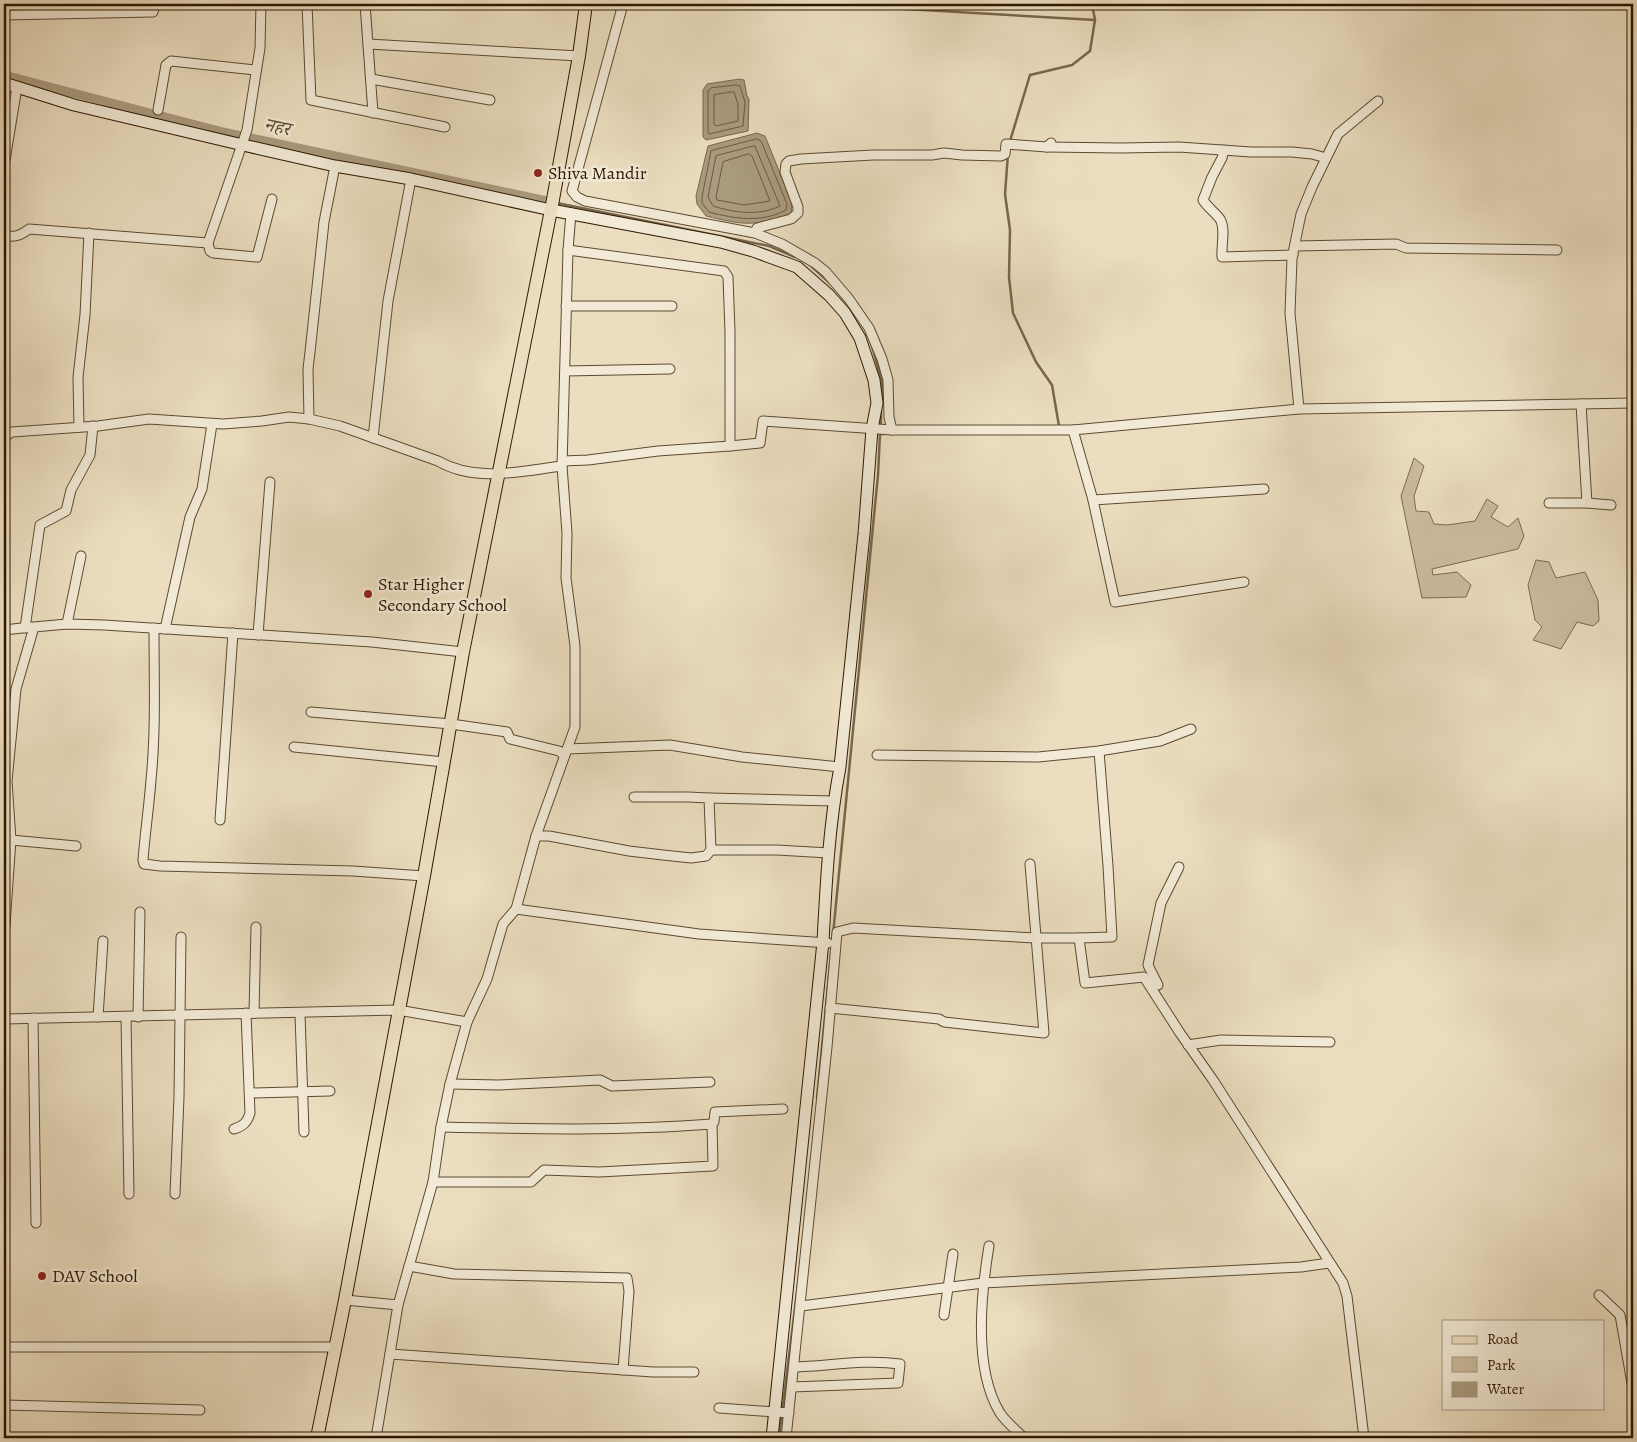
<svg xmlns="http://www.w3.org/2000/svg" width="1637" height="1442" font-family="Alegreya,'Noto Serif Devanagari',serif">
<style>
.green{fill:#cbbc9f;stroke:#7c6a50}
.water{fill:#aa9b7f;stroke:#78674c}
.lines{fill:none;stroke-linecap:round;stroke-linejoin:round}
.shore{stroke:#6c5a40;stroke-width:1}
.stream{stroke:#78674c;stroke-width:2.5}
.canal{stroke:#aa9b7f;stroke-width:9}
.street-casing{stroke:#5c4a30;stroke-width:11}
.secondary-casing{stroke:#2d1800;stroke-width:13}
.primary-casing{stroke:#2d1800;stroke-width:14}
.street{stroke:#f2ead6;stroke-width:9}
.secondary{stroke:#f2ead6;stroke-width:11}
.primary{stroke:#ebdec0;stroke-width:12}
.poi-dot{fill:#8f2418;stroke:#f2ead6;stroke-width:2}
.labels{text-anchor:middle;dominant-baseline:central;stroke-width:5;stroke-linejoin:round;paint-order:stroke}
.poi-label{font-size:18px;fill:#2d1800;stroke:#f2ead6;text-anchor:start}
.water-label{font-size:19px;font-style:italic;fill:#5f4c33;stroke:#f2ead6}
</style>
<rect width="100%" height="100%" fill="#ebdec0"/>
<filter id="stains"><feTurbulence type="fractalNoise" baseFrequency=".004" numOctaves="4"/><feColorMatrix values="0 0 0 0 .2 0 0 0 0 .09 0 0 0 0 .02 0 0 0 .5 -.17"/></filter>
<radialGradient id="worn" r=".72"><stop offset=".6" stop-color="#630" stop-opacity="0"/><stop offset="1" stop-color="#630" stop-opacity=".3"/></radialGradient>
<g class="green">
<polygon points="1414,458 1424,466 1414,496 1416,511 1429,512 1434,524 1447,525 1475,521 1487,499 1498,506 1491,517 1508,527 1518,518 1524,536 1518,549 1432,569 1433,575 1457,572 1471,585 1466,597 1422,598 1401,496"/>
<polygon points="1536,560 1549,562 1556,578 1585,572 1598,600 1599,621 1593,626 1577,622 1561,649 1533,640 1542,627 1535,620 1528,585"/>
</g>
<g class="water">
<polygon points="740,79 744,80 747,96 749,99 748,131 706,140 703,137 703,90 707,84"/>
<path d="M757,133L765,136L792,203L791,214C756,227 742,225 706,216L697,204L696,196L708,146Z"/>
</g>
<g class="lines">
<g class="shore">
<polygon points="737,85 740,86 745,102 743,126 709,134 708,132 708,91 711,88"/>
<polygon points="734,92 738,104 738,121 716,126 714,124 714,95"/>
<path d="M757,139L761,141L787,204L786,210C762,223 735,219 709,212L702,203V197L711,151Z"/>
<path d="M755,146L780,206C759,216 735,213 713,206L708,197L716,156Z"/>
<polygon points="749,154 752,156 770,201 744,205 717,200 716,197 723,162"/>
</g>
<g class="stream">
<polyline points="835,4 871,7 1095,20"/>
<polyline points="1010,141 1030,75 1072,65 1090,51 1095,20 1092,4"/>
<polyline points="1008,154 1005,194 1010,230 1009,277 1013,313 1036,362 1052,385 1059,426"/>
<polyline points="557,203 769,246 795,257"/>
<polyline points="809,264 831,284"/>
<polyline points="872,346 882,382 882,399"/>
<polyline points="881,426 881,410"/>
<polyline points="817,1098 878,475 880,434 884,434"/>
<polyline points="779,1437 800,1268"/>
</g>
<polyline class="canal" points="4,75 223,132 547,201"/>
<g class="street-casing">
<g id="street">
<polyline points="307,4 311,100 445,127"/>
<polyline points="365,4 373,113"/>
<polyline points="623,4 572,191 577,197 585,201 755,233 782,244 815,263 826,272 849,299 869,328 882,359 888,380 889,417 892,430"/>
<polyline points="4,15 153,12 155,4"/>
<polyline points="368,44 579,56"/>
<polyline points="371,79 490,100"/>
<polyline points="158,110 166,65 171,61 255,70"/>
<polyline points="1047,147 1121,148 1179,147 1251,152 1292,152 1312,154 1326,158"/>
<path d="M1224,150L1222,158L1212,177L1203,200C1208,208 1215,212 1220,219C1226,229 1221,245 1222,257L1293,255"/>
<polyline points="4,166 17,87"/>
<polyline points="755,233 757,228 791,219 798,213 798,207 785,172 786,164 789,161 801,159 873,155 932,155 944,153 962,155 1001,156 1005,154 1006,144 1047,147 1051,143"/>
<path d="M4,236C15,237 20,236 29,229L208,243L247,130L260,48L261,4"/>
<polyline points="208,243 210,251 213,253 257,257 272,199"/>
<polyline points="1295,246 1396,244 1406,248 1557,250"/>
<polyline points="566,306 672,306"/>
<polyline points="565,371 670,369"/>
<polyline points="1581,404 1587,503"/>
<polyline points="1299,409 1290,313 1292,258 1301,214 1312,187 1338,134 1378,101"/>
<polyline points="309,419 308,369 310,352 324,222 335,166"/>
<polyline points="79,427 78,377 85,315 89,233"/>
<polyline points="1073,430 1093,500 1115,602 1244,582"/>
<path d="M4,437L12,432L98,426L149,419L223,424L262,421L289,417L309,419L340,426L438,461C476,483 522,471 562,466"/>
<polyline points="373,438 388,301 411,179"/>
<polyline points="730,446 760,443 763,421 892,430 1073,430 1299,409 1633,403"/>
<polyline points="563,461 588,460 658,451 730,446 730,332 728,277 724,271 568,250"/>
<polyline points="1093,500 1264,489"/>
<polyline points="1549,503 1587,503 1611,505"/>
<polyline points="67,624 81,556"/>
<polyline points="25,628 40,525 66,511 71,490 90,455 93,426"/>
<path d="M154,628C154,679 156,730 151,780C149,807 145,833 143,860L144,864L160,866L353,871L424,876"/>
<polyline points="165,629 190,517 202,489 212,424"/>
<polyline points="4,630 31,627"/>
<polyline points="258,635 270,482"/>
<polyline points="311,712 451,724 507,732 510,739 559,751 564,755"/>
<polyline points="294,747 444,762"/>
<polyline points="567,749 670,745 742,757 840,767"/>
<polyline points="877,755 1038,757 1099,751 1160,741 1191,729"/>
<polyline points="709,798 833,801"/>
<polyline points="220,820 233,633"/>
<polyline points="536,836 549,836 629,851 663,855 691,858 706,856 711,850 709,798 688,797 634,797"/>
<polyline points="11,840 76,846"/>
<polyline points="711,850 777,850 829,853"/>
<polyline points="516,909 699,934 828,943"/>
<polyline points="1079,938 1112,937 1108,866 1099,751"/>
<polyline points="4,939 11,840 7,781 16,689 34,627 67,624 104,625 372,642 463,652"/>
<polyline points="1158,985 1148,965 1161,903 1179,867"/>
<polyline points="830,1008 939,1019 944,1022 1044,1033 1030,864"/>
<polyline points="254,1013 256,927"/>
<polyline points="300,1014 304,1132"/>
<polyline points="98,1017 103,941"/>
<polyline points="126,1017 129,1194"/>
<polyline points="138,1017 140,912"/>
<polyline points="33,1018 36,1223"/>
<polyline points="4,1019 398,1010 467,1022 487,979 503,924 516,909 536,836 575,727 575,646 566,578 567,533 562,466 568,250 571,213"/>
<polyline points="1188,1045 1221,1040 1330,1042"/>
<polyline points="450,1084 499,1085 600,1080 612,1086 710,1082"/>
<polyline points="250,1093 330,1091"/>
<polyline points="714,1122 715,1112 783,1109"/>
<path d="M234,1129C243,1126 247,1123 250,1113L246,1013"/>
<path d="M433,1182H531L544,1170L599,1172L713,1166L712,1124C622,1131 531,1129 441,1127"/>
<polyline points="175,1194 179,1097 181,937"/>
<path d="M989,1246C981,1294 973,1369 1000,1413C1006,1422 1016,1430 1024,1438"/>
<polyline points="409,1266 454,1274 627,1278 629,1291 623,1370"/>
<polyline points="1599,1295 1620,1315 1633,1389"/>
<polyline points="345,1300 398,1305"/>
<polyline points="801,1306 983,1283 1301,1267 1329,1263"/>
<polyline points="944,1315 953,1254"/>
<polyline points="4,1347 336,1347"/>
<polyline points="390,1354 653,1372 694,1372"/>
<path d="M792,1387L898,1383L900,1364C864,1359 829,1366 794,1367"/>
<polyline points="4,1405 200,1410"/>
<polyline points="719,1408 789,1413"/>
<polyline points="376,1438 398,1305 433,1182 441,1127 450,1084 467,1022"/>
<polyline points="786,1438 827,1047 836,944 837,932 853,928 1036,938 1079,938 1085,983 1144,977 1180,1033 1213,1080 1343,1283 1347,1296 1364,1438"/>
</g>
</g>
<g class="secondary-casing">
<path id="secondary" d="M4,83L74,105L243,145L335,166L411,179L551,210L721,242L753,251L797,267L829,295L845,313L860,338L874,380L877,403L872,429L864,534L840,767C829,825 826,884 823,942L772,1438"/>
</g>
<g class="primary-casing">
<polyline id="primary" points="317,1438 345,1300 424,876 463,652 552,205 579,56 586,4"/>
</g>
<use href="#street" class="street"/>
<use href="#secondary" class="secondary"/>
<use href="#primary" class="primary"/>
</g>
<g class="poi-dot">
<circle cx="538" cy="173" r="5"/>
<circle cx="368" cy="594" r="5"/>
<circle cx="42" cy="1276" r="5"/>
</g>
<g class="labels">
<g class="poi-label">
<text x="548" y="173">Shiva Mandir</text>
<text x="378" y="584">Star Higher<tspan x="378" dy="21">Secondary School</tspan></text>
<text x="52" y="1276">DAV School</text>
</g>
<g class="water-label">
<text transform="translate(277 127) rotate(12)">नहर</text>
</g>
</g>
<rect width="1637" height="1442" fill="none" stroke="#ebdec0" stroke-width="20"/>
<rect x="5" y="5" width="1627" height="1432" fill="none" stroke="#2d1800" stroke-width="2.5"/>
<rect x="10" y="10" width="1617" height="1422" fill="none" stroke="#2d1800"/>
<rect x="1442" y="1320" width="162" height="90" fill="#f2ead6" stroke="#a39680"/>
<rect x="1452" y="1336" width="25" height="8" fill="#ebdec0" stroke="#a39680"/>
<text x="1487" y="1344" font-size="15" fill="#2d1800">Road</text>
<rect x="1452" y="1357" width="25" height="15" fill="#cbbc9f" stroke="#a39680"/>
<text x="1487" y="1370" font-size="15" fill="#2d1800">Park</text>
<rect x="1452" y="1382" width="25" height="15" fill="#aa9b7f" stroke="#a39680"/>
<text x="1487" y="1394" font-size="15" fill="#2d1800">Water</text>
<rect width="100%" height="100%" filter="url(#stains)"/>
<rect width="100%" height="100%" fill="url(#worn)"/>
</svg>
